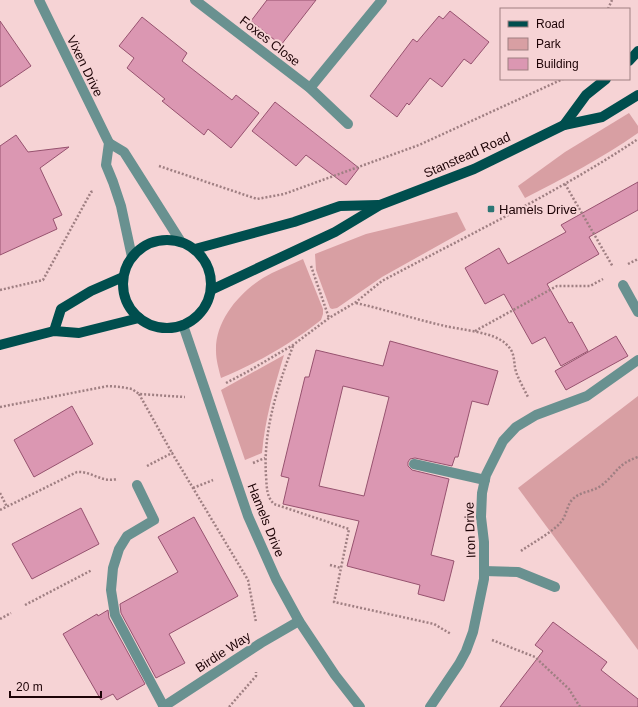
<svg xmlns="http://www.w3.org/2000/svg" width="638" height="707" viewBox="0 0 638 707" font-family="Helvetica,sans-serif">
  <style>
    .green { fill: #d89fa3 }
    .building { fill: #db97b2; stroke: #97526f; fill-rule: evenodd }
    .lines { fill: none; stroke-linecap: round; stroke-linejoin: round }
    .path { stroke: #9f7f82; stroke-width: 2.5; stroke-dasharray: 2 2; stroke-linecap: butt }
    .minor { stroke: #699190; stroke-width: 10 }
    .major { stroke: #004e4e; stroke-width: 10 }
    .poi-dot { fill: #2c7675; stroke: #f6d3d5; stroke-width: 1.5 }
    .labels { text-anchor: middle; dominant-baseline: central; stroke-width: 4; stroke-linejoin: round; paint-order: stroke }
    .street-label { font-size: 13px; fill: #1d0306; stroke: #f6d3d5 }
    .poi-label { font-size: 13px; fill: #1d0306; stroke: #f6d3d5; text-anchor: start }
  </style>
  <rect width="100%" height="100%" fill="#f6d3d5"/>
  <g class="green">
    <path d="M 629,113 L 638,126 L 638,133 C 602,158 564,178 525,198 L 518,186 L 565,152 Z"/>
    <polygon points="457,212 466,230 382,277 337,308 332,309 330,308 316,270 315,254 366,234"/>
    <path d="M 303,259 L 323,309 L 323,314 L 321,320 C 291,344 257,363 221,378 C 219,370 216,360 216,351 C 215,318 244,287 272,273 C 282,268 293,264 303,259 Z"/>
    <path d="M 284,355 C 274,388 265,419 262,453 L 245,460 L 221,390 Z"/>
    <polygon points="638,396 638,650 518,488"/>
  </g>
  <g class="building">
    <polygon points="267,0 316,0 281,45 251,21"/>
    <polygon points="450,11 489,42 471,64 464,59 442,87 430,78 409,105 407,103 397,117 370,96 413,39 417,42 439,16 443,19"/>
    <polygon points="142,17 187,53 182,61 232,100 236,95 259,113 231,148 208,129 204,135 162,101 165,99 127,68 134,58 119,46"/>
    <polygon points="0,21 31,66 0,87"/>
    <polygon points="275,102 359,168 346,185 306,155 296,166 252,131"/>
    <polygon points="16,135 28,152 69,147 40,168 62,215 53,219 57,229 0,255 0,146"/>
    <polygon points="638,182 638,210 589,237 599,254 547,284 569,323 572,322 588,351 561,366 545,337 532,344 504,294 485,304 465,268 499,248 508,264 566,232 561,225"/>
    <polygon points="616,336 628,356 566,390 555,371"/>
    <path d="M 390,341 L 498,371 L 488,405 L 472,401 L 458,457 L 455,457 L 452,466 L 415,458 L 410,459 L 408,462 L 408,466 L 412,470 L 449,479 L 431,555 L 454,561 L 444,601 L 418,594 L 420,585 L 347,566 L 359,521 L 283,504 L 289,478 L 281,476 L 305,377 L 309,377 L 316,350 L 383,366 ZM 343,386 L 389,397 L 364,496 L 319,486 Z"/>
    <polygon points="72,406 93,444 34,477 14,440"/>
    <polygon points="81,508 99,544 32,579 12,544"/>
    <polygon points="194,517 238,596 169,634 185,663 156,678 121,613 120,604 178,572 158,537"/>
    <polygon points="108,610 109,618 145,684 117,700 113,694 101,700 63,634 97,614 98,616"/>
    <polygon points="553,622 607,662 601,670 638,699 638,707 500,707 543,651 535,645"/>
  </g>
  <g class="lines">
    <g class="path">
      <polyline points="608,9 612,0"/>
      <polyline points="159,166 257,199 284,194 419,145 563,79"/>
      <polyline points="565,184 613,267"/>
      <polyline points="628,264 638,259"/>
      <polyline points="311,266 329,318"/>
      <polyline points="0,290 43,280 91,192 94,191"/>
      <path d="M 356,303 C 386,310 415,319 445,326 C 462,330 494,332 506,344 C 516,353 513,361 516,372 C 519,380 524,389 528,397"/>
      <polyline points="475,331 557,286 590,286 603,279"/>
      <path d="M 293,346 C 277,388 263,431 266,476 C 267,487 266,496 274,504 L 349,529 L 334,602 L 434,624 L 451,634"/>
      <path d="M 226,383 L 247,372 L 293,345 L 329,318 L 356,302 L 382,281 C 468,235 557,193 638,139"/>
      <polyline points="139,394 172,453"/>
      <polyline points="0,407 108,386 121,387 132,389 139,394 185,397"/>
      <polyline points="253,463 265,458"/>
      <polyline points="147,466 172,453 248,580 256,622"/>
      <polyline points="193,488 213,480"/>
      <polyline points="0,493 7,507"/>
      <path d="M 0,510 L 77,472 C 92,471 101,483 117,479"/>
      <path d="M 521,551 C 532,543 553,532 561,522 C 567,515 567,503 574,498 C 582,491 593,492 602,485 C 617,473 617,464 638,457"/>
      <polyline points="330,565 341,568"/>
      <polyline points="25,605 92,570"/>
      <polyline points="0,619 11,613"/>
      <polyline points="492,640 535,657 569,689 580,707"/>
      <polyline points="229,707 256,676 256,672"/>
    </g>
    <g class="minor">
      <polyline points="39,0 109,143 106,165 113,182 121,206 132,257"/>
      <polyline points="195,0 310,88 348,124"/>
      <polyline points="310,88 382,0"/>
      <polyline points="109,143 124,152 181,242"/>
      <polyline points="623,285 638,312"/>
      <polyline points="183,325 248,516 276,579 299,621 335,675 360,707"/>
      <polyline points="414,464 485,480"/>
      <polyline points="137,485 154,520 127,536 119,549 113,568 111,590 115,615 164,707"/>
      <polyline points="484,571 518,572 555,587"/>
      <polyline points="163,707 261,643 299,621"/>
      <polyline points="430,707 459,664 466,651 473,632 484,579 484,542 481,517 482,493 486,475 503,441 516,427 536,415 587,396 638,360"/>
    </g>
    <g class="major">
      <polyline points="629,61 638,51"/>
      <polyline points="564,125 586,95 606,79"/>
      <circle cx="167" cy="284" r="44"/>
      <polyline points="195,249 294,222 340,206 378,205"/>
      <polyline points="211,290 335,232 380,205 474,169 564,125 602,117 638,95"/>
      <polyline points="54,331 61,309 91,291 123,277"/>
      <polyline points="0,345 54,331 79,333 139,318"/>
    </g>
  </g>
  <rect class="poi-dot" x="487" y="205" width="8" height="8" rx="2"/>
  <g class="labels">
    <g class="street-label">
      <text transform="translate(270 41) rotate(38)">Foxes Close</text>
      <text transform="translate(85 66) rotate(64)">Vixen Drive</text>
      <text transform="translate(467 155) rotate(-24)">Stanstead Road</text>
      <text transform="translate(266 520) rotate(68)">Hamels Drive</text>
      <text transform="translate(470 530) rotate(-92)">Iron Drive</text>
      <text transform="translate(223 652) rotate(-33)">Birdie Way</text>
    </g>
    <g class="poi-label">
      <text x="499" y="209">Hamels Drive</text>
    </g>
  </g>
  <rect x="500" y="8" width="130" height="72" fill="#f6d3d5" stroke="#9f8082"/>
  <rect x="508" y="21" width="20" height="6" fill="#004e4e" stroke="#9f8082"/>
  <text x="536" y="28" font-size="12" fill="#1d0306">Road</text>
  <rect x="508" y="38" width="20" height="12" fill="#d89fa3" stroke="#9f8082"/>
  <text x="536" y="48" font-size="12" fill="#1d0306">Park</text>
  <rect x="508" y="58" width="20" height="12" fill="#db97b2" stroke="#9f8082"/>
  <text x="536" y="68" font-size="12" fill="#1d0306">Building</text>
  <path d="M10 691v6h91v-6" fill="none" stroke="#1d0306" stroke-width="2"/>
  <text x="16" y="691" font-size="12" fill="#1d0306" stroke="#f6d3d5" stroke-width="3" paint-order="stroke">20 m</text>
</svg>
